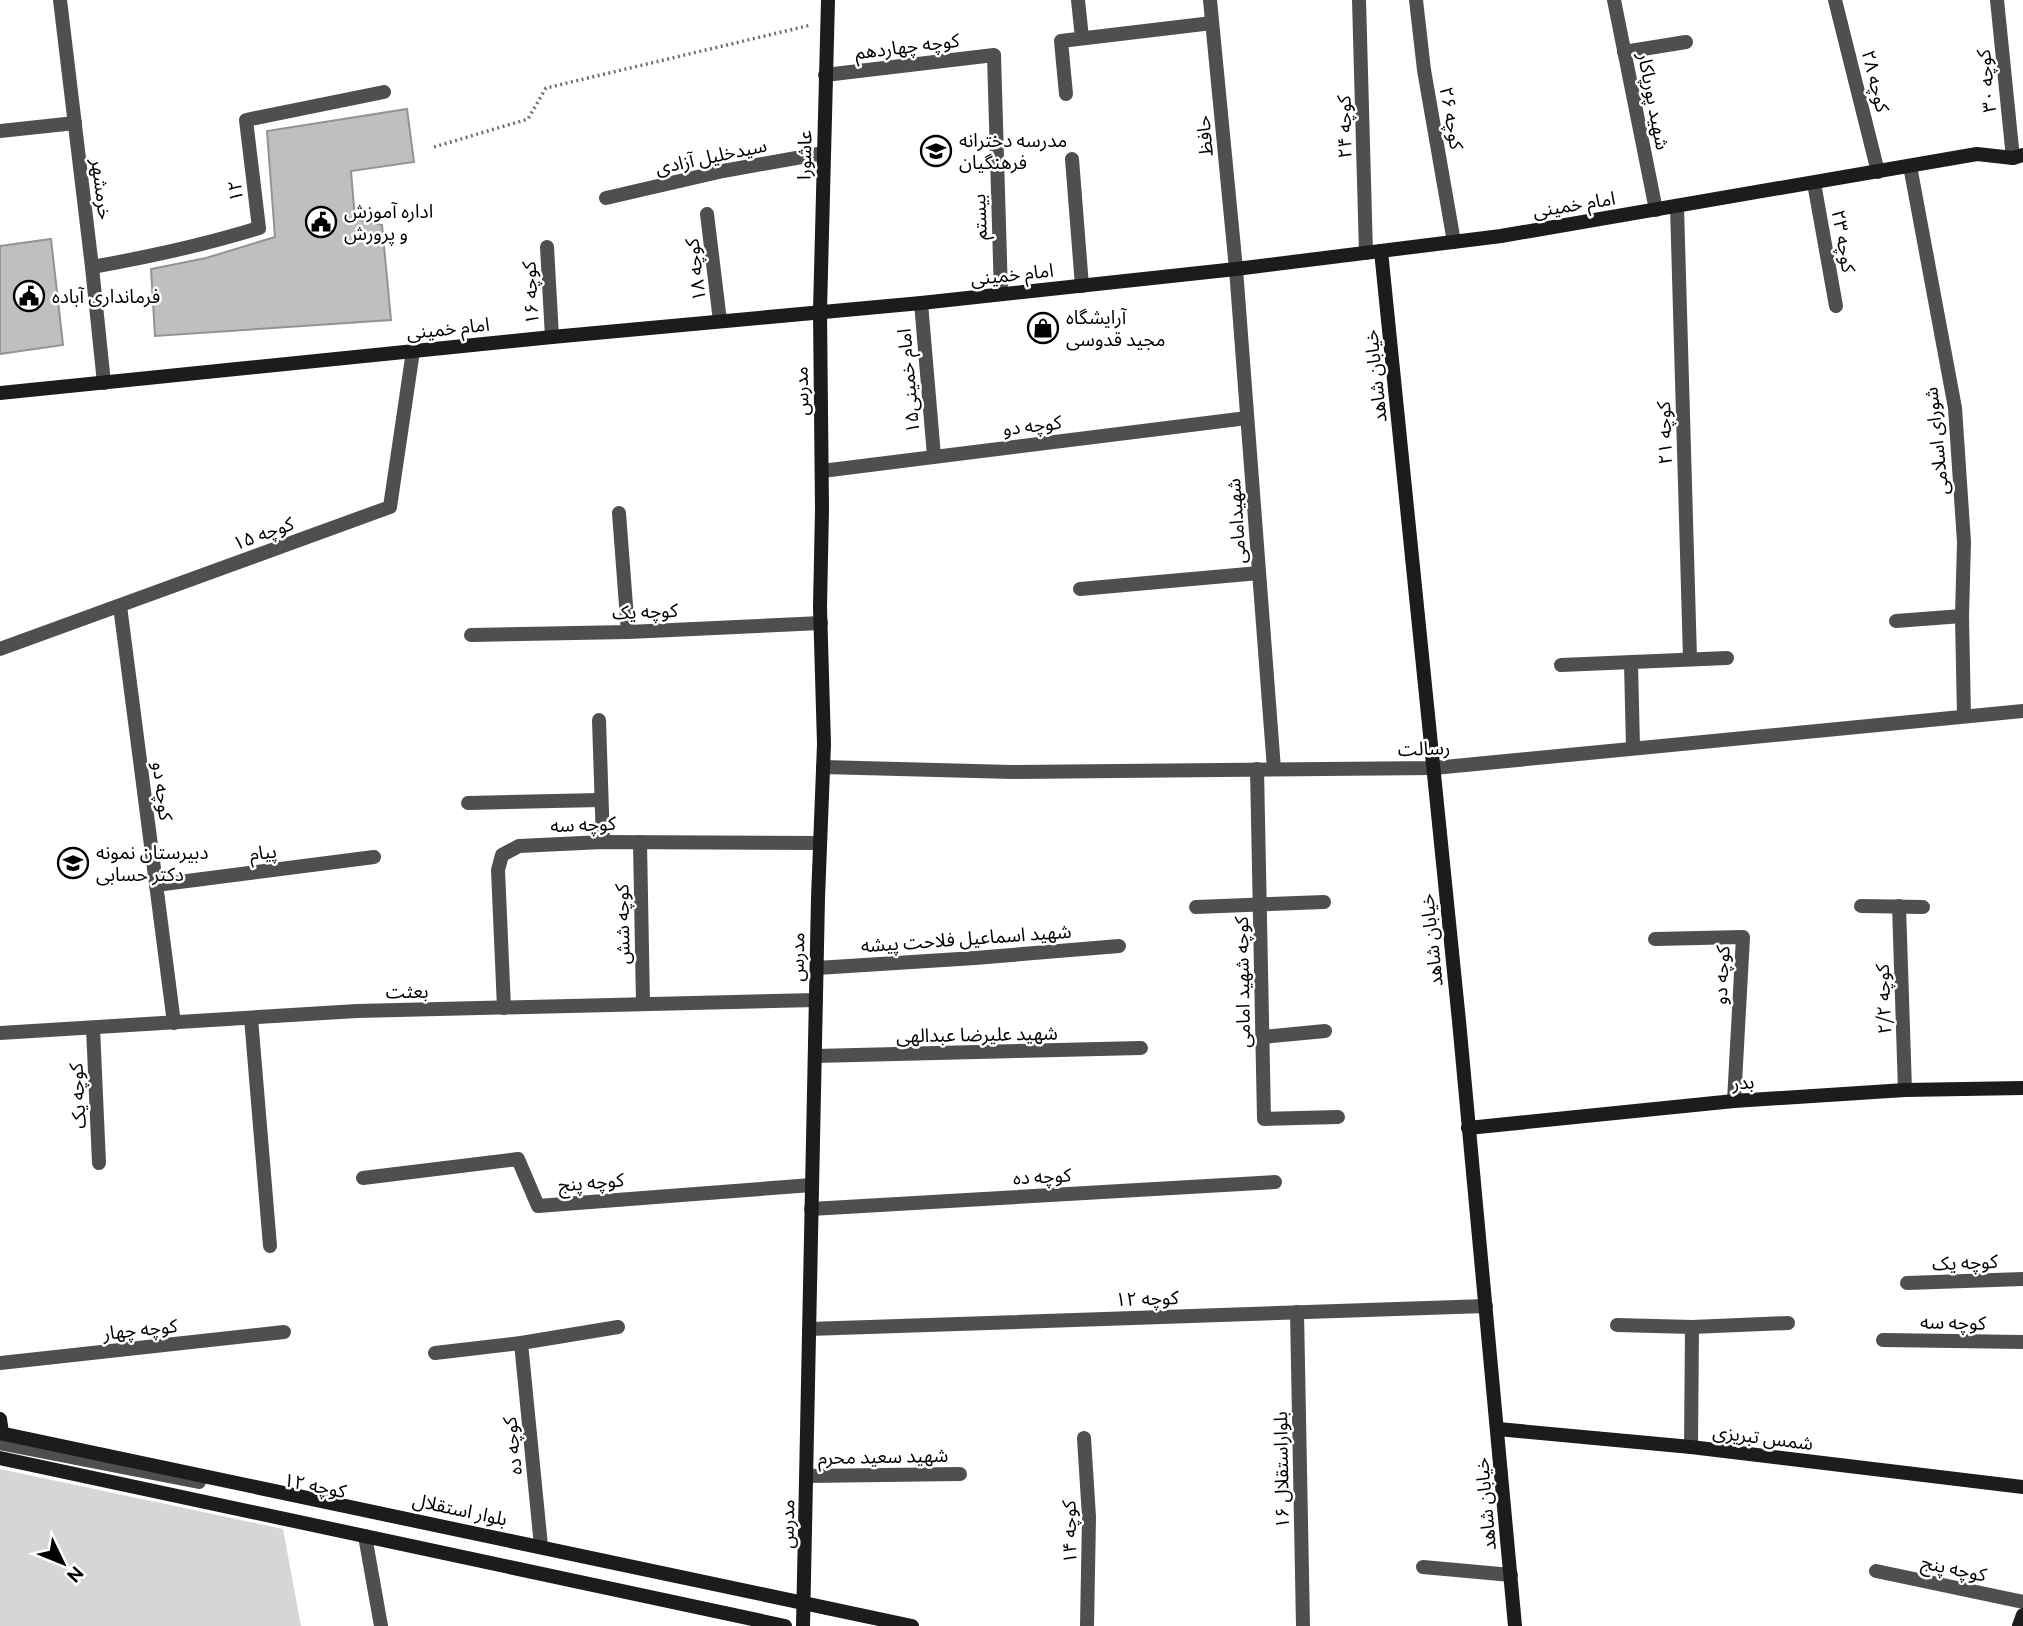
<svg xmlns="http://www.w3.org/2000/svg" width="2023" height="1626" viewBox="0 0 2023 1626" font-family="Ubuntu,'Noto Sans Arabic',sans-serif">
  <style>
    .green { fill: #d6d6d6 }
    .building { fill: #bfbfbf; stroke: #939393; stroke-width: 2 }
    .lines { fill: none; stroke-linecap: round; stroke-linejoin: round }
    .path { stroke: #717171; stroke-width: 3.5; stroke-dasharray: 2 3.5; stroke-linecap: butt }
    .street { stroke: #4f4f4f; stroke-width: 14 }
    .secondary { stroke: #1c1c1c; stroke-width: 14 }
    .labels { text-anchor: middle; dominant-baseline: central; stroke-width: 5; stroke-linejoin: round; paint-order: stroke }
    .street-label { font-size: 19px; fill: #000; stroke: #fff }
    .poi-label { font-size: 19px; fill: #000; stroke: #fff; text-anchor: start }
  </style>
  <rect width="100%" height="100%" fill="#fff"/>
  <polygon class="green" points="0,1469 283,1529 301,1626 0,1626"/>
  <g class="building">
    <polygon points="407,109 414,162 351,171 355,219 382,225 391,320 155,336 151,269 206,258 275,237 267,131"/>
    <polygon points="51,239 63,345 0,354 0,246"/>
  </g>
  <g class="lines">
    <polyline class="path" points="434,147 528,119 546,88 811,25"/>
    <g class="street">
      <polyline points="60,0 92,267 104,383"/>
      <polyline points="1078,0 1082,38"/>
      <polyline points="1210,0 1236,269 1274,769"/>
      <polyline points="1359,0 1366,253"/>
      <polyline points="1416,0 1424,70 1454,242"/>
      <polyline points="1614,0 1656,210"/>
      <polyline points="1835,0 1878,172"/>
      <polyline points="1997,0 2013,158"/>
      <polyline points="1624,52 1686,42"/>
      <polyline points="825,75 994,55 1001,294"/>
      <polyline points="1066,94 1061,41 1212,23"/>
      <polyline points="0,131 75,123"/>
      <polyline points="1072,159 1082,286"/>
      <polyline points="1910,166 1955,408 1964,542 1962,616 1964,716"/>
      <polyline points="1814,183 1836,306"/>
      <polyline points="606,198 723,171 824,153"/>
      <polyline points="1677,207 1690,658"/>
      <polyline points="707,214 720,321"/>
      <polyline points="547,247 552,337"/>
      <path d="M 92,267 C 149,257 204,245 259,228 L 246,120 L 384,92"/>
      <polyline points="921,303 934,456"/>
      <polyline points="822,471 1247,418"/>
      <polyline points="619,513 628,632"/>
      <polyline points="1080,589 1259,573"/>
      <polyline points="120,606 174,1023"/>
      <polyline points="1896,621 1962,616"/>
      <polyline points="471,635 628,632 821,623"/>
      <polyline points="0,649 390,507 413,351"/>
      <polyline points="1631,663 1633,747"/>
      <polyline points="1561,665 1727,658"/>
      <polyline points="599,720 603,842"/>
      <polyline points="823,767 1012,772 1434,768 2023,711"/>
      <polyline points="1257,769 1264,1119 1338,1117"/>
      <polyline points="468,803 600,800"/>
      <polyline points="640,842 643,1004"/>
      <polyline points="156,885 374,857"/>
      <polyline points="1861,906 1923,907"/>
      <polyline points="1899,906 1905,1090"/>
      <polyline points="1196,907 1324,902"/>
      <polyline points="1655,939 1743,937 1734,1101"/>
      <polyline points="817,968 975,958 1119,946"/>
      <polyline points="504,1008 498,870 502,855 519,846 603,842 820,843"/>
      <polyline points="251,1018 270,1246"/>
      <polyline points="93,1028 99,1163"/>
      <polyline points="0,1033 357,1011 816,1000"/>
      <polyline points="1263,1037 1325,1031"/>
      <polyline points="815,1056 1141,1048"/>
      <polyline points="363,1178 518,1159 538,1206 812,1185"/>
      <polyline points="811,1209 1275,1182"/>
      <polyline points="1907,1283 2023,1279"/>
      <polyline points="1297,1312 1303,1626"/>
      <polyline points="1617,1325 1692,1327 1788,1323"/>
      <polyline points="809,1329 1486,1306"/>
      <polyline points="1883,1340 2023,1342"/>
      <polyline points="521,1343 541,1546"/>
      <polyline points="435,1353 521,1343 618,1327"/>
      <polyline points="0,1363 284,1332"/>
      <polyline points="1084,1438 1089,1517 1087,1626"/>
      <polyline points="0,1443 199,1482"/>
      <polyline points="1691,1447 1692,1327"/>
      <polyline points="807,1476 960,1474"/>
      <polyline points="365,1536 381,1626"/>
      <polyline points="1423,1567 1511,1575"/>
      <polyline points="1876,1571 2023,1602"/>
    </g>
    <g class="secondary">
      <polyline points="1381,251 1459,1021 1515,1626"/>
      <polyline points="0,393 552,337 921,303 1236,269 1501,236 1977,154 2013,158 2023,155"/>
      <polyline points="1468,1128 1734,1101 1905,1090 2023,1088"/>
      <polyline points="0,1419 2,1433"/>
      <polyline points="1498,1429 1691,1447 2023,1487"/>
      <polyline points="0,1433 912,1626"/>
      <polyline points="0,1458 785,1626"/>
      <polyline points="803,1626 818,898 824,744 820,607 822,509 820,311 828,0"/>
      <polyline points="2019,1626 2023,1615"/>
    </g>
  </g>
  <defs>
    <g id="school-ring" transform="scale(1.575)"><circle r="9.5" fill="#fff" stroke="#000" stroke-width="1.5"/><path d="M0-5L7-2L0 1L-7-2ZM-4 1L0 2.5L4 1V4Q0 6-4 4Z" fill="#000"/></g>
    <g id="civic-ring" transform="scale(1.575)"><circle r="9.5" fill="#fff" stroke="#000" stroke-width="1.5"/><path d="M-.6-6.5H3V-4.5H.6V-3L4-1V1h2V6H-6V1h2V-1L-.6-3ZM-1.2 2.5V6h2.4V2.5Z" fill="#000"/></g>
    <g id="shop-ring" transform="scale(1.575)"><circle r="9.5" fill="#fff" stroke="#000" stroke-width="1.5"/><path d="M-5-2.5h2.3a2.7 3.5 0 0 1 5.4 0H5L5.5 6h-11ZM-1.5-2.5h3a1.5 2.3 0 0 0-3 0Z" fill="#000"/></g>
  </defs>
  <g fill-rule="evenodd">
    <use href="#school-ring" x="936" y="151"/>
    <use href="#civic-ring" x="321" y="222"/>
    <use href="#civic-ring" x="29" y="296"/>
    <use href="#shop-ring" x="1043" y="328"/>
    <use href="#school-ring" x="73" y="863"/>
  </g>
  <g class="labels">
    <g class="street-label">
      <text transform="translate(907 46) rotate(-7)">کوچه چهاردهم</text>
      <text transform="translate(1876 81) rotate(76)">کوچه ۲۸</text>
      <text transform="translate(1986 81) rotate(-96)">کوچه ۳۰</text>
      <text transform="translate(1654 101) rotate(79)">شهید پورپاکار</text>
      <text transform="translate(1452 118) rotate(80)">کوچه ۲۶</text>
      <text transform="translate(1344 127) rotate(-91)">کوچه ۲۴</text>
      <text transform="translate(1204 136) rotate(-95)">حافظ</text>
      <text transform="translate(804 155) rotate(-89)">عاشورا</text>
      <text transform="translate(711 156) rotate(-12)">سیدخلیل آزادی</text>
      <text transform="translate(102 189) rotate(83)">خرمشهر</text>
      <text transform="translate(235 191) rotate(-97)">۱۲</text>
      <text transform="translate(1574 204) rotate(-9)">امام خمینی</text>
      <text transform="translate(979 217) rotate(-92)">بیستم</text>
      <text transform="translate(1844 241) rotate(80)">کوچه ۲۳</text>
      <text transform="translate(695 270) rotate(-97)">کوچه ۱۸</text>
      <text transform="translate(1012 274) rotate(-6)">امام خمینی</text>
      <text transform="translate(530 293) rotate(-93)">کوچه ۱۶</text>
      <text transform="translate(448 328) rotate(-6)">امام خمینی</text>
      <text transform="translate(1375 376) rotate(-96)">خیابان شاهد</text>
      <text transform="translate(908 381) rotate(-95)">امام خمینی۱۵</text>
      <text transform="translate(801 391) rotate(-91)">مدرس</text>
      <text transform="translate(1032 425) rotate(-7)">کوچه دو</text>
      <text transform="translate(1664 433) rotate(-92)">کوچه ۲۱</text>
      <text transform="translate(1936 441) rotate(-96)">شورای اسلامی</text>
      <text transform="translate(1236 521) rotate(-94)">شهیدامامی</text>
      <text transform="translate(263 533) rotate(-20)">کوچه ۱۵</text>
      <text transform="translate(645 611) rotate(-2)">کوچه یک</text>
      <text transform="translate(1424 748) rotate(-2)">رسالت</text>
      <text transform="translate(163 791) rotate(83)">کوچه دو</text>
      <text transform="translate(583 824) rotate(-2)">کوچه سه</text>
      <text transform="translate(263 852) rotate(-7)">پیام</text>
      <text transform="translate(622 924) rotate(-91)">کوچه شش</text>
      <text transform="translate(966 938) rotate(-4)">شهید اسماعیل فلاحت پیشه</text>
      <text transform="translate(1431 940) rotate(-96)">خیابان شاهد</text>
      <text transform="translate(797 957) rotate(-89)">مدرس</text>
      <text transform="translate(1721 975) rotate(-87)">کوچه دو</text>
      <text transform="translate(1242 982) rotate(-91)">کوچه شهید امامی</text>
      <text transform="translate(407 991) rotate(-1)">بعثت</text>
      <text transform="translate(1883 999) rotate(-92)">کوچه ۲/۲</text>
      <text transform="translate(977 1034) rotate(-1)">شهید علیرضا عبدالهی</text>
      <text transform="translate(1743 1082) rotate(-4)">بدر</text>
      <text transform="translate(77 1096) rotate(-93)">کوچه یک</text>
      <text transform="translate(1042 1176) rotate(-3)">کوچه ده</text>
      <text transform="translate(591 1182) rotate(-5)">کوچه پنج</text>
      <text transform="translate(1965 1262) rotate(-2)">کوچه یک</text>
      <text transform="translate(1147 1298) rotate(-2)">کوچه ۱۲</text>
      <text transform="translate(1953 1322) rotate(1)">کوچه سه</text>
      <text transform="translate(140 1329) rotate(-6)">کوچه چهار</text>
      <text transform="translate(1763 1437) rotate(7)">شمس تبریزی</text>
      <text transform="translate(512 1446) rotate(-96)">کوچه ده</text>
      <text transform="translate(883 1456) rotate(-1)">شهید سعید محرم</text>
      <text transform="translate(1281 1470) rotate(-91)">بلواراستقلال ۱۶</text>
      <text transform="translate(315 1485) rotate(11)">کوچه ۱۲</text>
      <text transform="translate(1485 1504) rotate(-95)">خیابان شاهد</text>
      <text transform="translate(460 1509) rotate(12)">بلوار استقلال</text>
      <text transform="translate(787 1524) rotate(-89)">مدرس</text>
      <text transform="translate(1069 1532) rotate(-91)">کوچه ۱۴</text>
      <text transform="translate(1954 1568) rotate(12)">کوچه پنج</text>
    </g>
    <g class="poi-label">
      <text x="959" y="140">مدرسه دخترانه<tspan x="959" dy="22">فرهنگیان</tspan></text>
      <text x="344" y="211">اداره آموزش<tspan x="344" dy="22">و پرورش</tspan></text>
      <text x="52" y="296">فرمانداری آباده</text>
      <text x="1066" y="317">آرایشگاه<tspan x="1066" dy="22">مجید قدوسی</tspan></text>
      <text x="96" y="852">دبیرستان نمونه<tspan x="96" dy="22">دکتر حسابی</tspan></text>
    </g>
  </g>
  <g transform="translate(63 1563) rotate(133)" stroke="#ffffff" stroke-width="5" paint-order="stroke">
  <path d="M0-5L12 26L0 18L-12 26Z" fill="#000000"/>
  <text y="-10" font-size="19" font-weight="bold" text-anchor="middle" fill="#000000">N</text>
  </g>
</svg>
